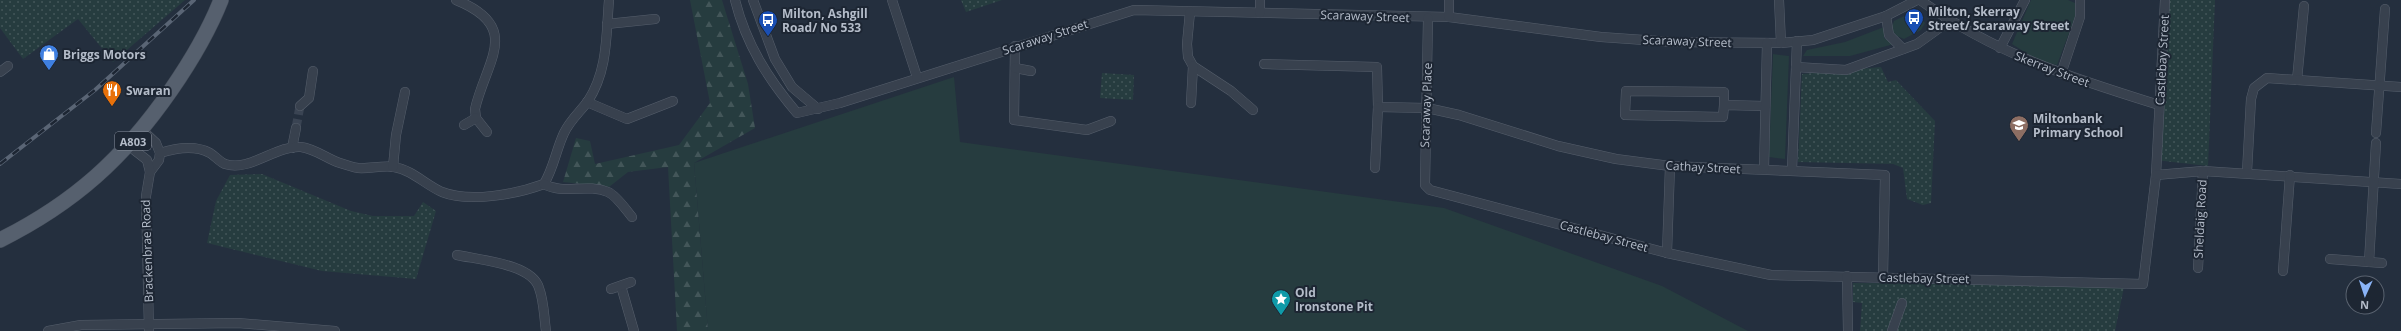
<svg xmlns="http://www.w3.org/2000/svg" width="2401" height="331" viewBox="0 0 2401 331" font-family="'Open Sans',sans-serif">
  <style>
    .green { fill: #263c3f }
    .forest { fill: url(#forest-firs) }
    .park { fill: url(#park-dots) }
    .lines { fill: none; stroke-linecap: round; stroke-linejoin: round }
    .minor-tunnel { stroke: #3a4453; stroke-width: 9; stroke-dasharray: 9 4.5; stroke-linecap: butt }
    .minor-casing { stroke: #565f6c; stroke-width: 10 }
    .primary-casing { stroke: #414a57; stroke-width: 16 }
    .minor { stroke: #38414e; stroke-width: 9 }
    .primary { stroke: #56606e; stroke-width: 15 }
    .rail-casing { stroke: #5a6575; stroke-width: 4 }
    .rail { stroke: #1d2633; stroke-width: 2.5; stroke-dasharray: 8; stroke-linecap: butt }
    .labels { text-anchor: middle; dominant-baseline: central; stroke-width: 4; stroke-linejoin: round; paint-order: stroke }
    .shield { fill: #1d2633; stroke: #878f9c; stroke-width: 1 }
    .shield-label { font-size: 11px; font-weight: bold; fill: #b4bcc9 }
    .poi-label { font-size: 12px; font-weight: bold; fill: #b4bcc9; stroke: #1d2633; text-anchor: start }
    .street-label { font-size: 12px; fill: #b4bcc9; stroke: #1d2633 }
  </style>
  <defs>
    <pattern id="forest-firs" width="22" height="20" patternUnits="userSpaceOnUse"><rect width="22" height="20" fill="#263c3f"/><path d="M5 1l3.5 6h-7zM16 11l3.5 6h-7z" fill="#435659"/></pattern>
    <pattern id="park-dots" width="8" height="8" patternUnits="userSpaceOnUse"><rect width="8" height="8" fill="#263c3f"/><path d="M2 2h.1M6 6h.1" fill="none" stroke="#435659" stroke-width="1.8" stroke-linecap="round"/></pattern>
  </defs>
  <rect width="100%" height="100%" fill="#242f3e"/>
  <g class="green">
    <polygon points="2031,0 2068,0 2075,3 2075,17 2057,65 2035,59 2012,44"/>
    <polygon points="1908,14 1919,16 1925,23 1921,30 1904,39 1897,36 1891,29 1894,21"/>
    <polygon points="1884,27 1884,38 1894,44 1850,56 1803,56 1807,50 1845,42"/>
    <polygon points="1773,54 1789,56 1785,159 1769,157"/>
    <polygon points="954,77 960,142 1444,208 1662,286 1748,331 708,331 694,163"/>
  </g>
  <polygon class="forest" points="690,0 722,0 748,84 755,128 694,163 708,331 677,331 668,167 628,172 609,187 563,182 576,138 590,141 595,164 679,145 710,103"/>
  <g class="park">
    <polygon points="0,0 185,0 113,62 78,19 23,59 0,28"/>
    <polygon points="961,0 1002,0 966,12"/>
    <polygon points="2162,0 2215,0 2208,166 2155,160"/>
    <polygon points="1881,67 1888,82 1896,80 1935,121 1931,203 1923,205 1907,199 1903,168 1893,164 1798,162 1802,74"/>
    <polygon points="1102,73 1134,75 1133,100 1100,98"/>
    <polygon points="262,174 351,211 373,216 414,216 423,202 436,211 416,279 322,271 207,243 216,201 230,175"/>
    <polygon points="1853,283 2048,284 2124,287 2115,331 1860,331 1862,303 1853,302"/>
  </g>
  <g class="lines">
    <polyline class="minor-tunnel" points="296,128 300,106"/>
    <g class="minor-casing">
      <g id="minor">
        <path d="M 456,0 C 523,27 486,61 475,109 L 476,118 L 487,132"/>
        <path d="M 735,0 C 746,44 768,79 797,113 L 840,103 L 1134,10 L 1449,17 L 1601,37 L 1673,42 L 1781,43 L 1813,40 L 1886,16 L 1917,0"/>
        <polyline points="753,0 775,59 792,87 818,109"/>
        <polyline points="892,0 917,77"/>
        <polyline points="1260,0 1260,13"/>
        <polyline points="1779,0 1781,43"/>
        <path d="M 1920,0 C 1995,54 2072,78 2159,105"/>
        <polyline points="1190,12 1187,44 1188,57 1193,66 1231,91 1253,110"/>
        <polyline points="1886,16 1889,35 1903,49"/>
        <polyline points="1449,17 1449,0"/>
        <polyline points="1428,18 1425,185 1430,190 1667,253 1771,275 2143,284 2156,175 2165,0"/>
        <polyline points="607,24 655,19"/>
        <polyline points="1015,46 1014,120 1087,130 1111,121"/>
        <polyline points="2000,48 2025,0"/>
        <polyline points="1264,64 1377,67 1378,107 1427,108 1459,115 1558,146 1616,159 1670,166 1885,175 1883,277"/>
        <polyline points="1796,67 1846,70 1917,44 1949,21"/>
        <polyline points="1015,68 1031,71"/>
        <polyline points="0,72 8,66"/>
        <polyline points="2061,74 2080,17 2080,0"/>
        <polyline points="2297,80 2304,6"/>
        <polyline points="587,102 627,119 673,101"/>
        <polyline points="1191,103 1193,66"/>
        <polyline points="1724,105 1724,92 1626,91 1625,115 1723,117 1724,105 1765,106"/>
        <polyline points="300,106 309,98 313,71"/>
        <polyline points="464,125 476,118"/>
        <polyline points="142,130 156,143 160,153 159,160 150,172 146,196 149,331"/>
        <polyline points="2376,133 2385,9"/>
        <polyline points="129,146 147,160 150,172"/>
        <polyline points="292,148 296,128"/>
        <path d="M 160,153 C 176,148 195,145 210,153 C 215,156 220,162 225,164 C 250,172 276,145 301,147 C 316,149 327,159 340,163 C 346,165 352,167 358,168 C 370,169 383,165 394,167 C 412,170 426,185 442,192 C 470,203 517,194 544,184"/>
        <polyline points="393,167 396,135 405,92"/>
        <polyline points="1375,168 1378,107"/>
        <polyline points="1764,169 1767,43"/>
        <polyline points="1792,170 1797,41"/>
        <polyline points="2247,172 2251,99 2254,88 2267,78 2401,87"/>
        <polyline points="2156,175 2203,171 2401,184"/>
        <path d="M 544,184 C 554,167 556,150 564,133 C 570,120 580,112 588,101 C 608,70 606,36 609,0"/>
        <path d="M 544,184 C 563,195 587,183 608,192 C 617,196 626,210 632,217"/>
        <polyline points="1667,253 1670,166"/>
        <path d="M 457,255 C 480,260 532,264 539,288 C 544,301 544,317 546,331"/>
        <polyline points="2330,259 2382,263"/>
        <polyline points="2369,262 2376,143"/>
        <polyline points="2198,268 2203,171"/>
        <polyline points="2283,271 2290,175"/>
        <polyline points="1847,276 1848,331"/>
        <polyline points="621,286 634,331"/>
        <polyline points="611,289 631,282"/>
        <polyline points="48,331 81,325 238,323 335,331"/>
        <polyline points="1892,331 1902,303"/>
      </g>
    </g>
    <g class="primary-casing">
      <path id="primary" d="M 0,240 C 74,203 124,158 171,90 C 191,61 208,33 221,0"/>
    </g>
    <use href="#minor" class="minor"/>
    <use href="#primary" class="primary"/>
    <g class="rail-casing">
      <polyline id="rail" points="0,164 95,90 194,0"/>
    </g>
    <use href="#rail" class="rail"/>
  </g>
  <defs>
    <g id="bus-pin" transform="scale(1)"><path d="M0 17L-7.5 6A9.5 9.5 0 1 1 7.5 6Z" fill="#1a4fb4" stroke="#1d2633"/><path d="M-5-6H5V4H4V6H2V4H-2V6H-4V4H-5ZM-3.5-4V0h7V-4ZM-3.5 1.2v1.5H-2V1.2ZM2 1.2v1.5H3.5V1.2Z" fill="#fff"/></g>
    <g id="shop-pin" transform="scale(1)"><path d="M0 17L-7.5 6A9.5 9.5 0 1 1 7.5 6Z" fill="#3f7fe0" stroke="#1d2633"/><path d="M-5-2.5h2.3a2.7 3.5 0 0 1 5.4 0H5L5.5 6h-11ZM-1.5-2.5h3a1.5 2.3 0 0 0-3 0Z" fill="#fff"/></g>
    <g id="restaurant-pin" transform="scale(1)"><path d="M0 17L-7.5 6A9.5 9.5 0 1 1 7.5 6Z" fill="#e8710a" stroke="#1d2633"/><path d="M-5-6h1v4h1v-4h1v4h1v-4h1v5L-1.5 .5V6h-2V.5L-5-1ZM5-6V6H3V1.5H1.5Q1.5-4 5-6Z" fill="#fff"/></g>
    <g id="school-pin" transform="scale(1)"><path d="M0 17L-7.5 6A9.5 9.5 0 1 1 7.5 6Z" fill="#8d6e63" stroke="#1d2633"/><path d="M0-5L7-2L0 1L-7-2ZM-4 1L0 2.5L4 1V4Q0 6-4 4Z" fill="#fff"/></g>
    <g id="sight-pin" transform="scale(1)"><path d="M0 17L-7.5 6A9.5 9.5 0 1 1 7.5 6Z" fill="#0f9aa8" stroke="#1d2633"/><path d="M0-6L1.8-2.2L6-1.7L2.9 1.2L3.7 5.4L0 3.3L-3.7 5.4L-2.9 1.2L-6-1.7L-1.8-2.2Z" fill="#fff"/></g>
  </defs>
  <g fill-rule="evenodd">
    <use href="#bus-pin" x="1914" y="18"/>
    <use href="#bus-pin" x="768" y="20"/>
    <use href="#shop-pin" x="49" y="54"/>
    <use href="#restaurant-pin" x="112" y="90"/>
    <use href="#school-pin" x="2019" y="125"/>
    <use href="#sight-pin" x="1281" y="299"/>
  </g>
  <g class="labels">
    <rect class="shield" x="115" y="132" width="36" height="18" rx="3"/>
    <g class="shield-label">
      <text x="133" y="141">A803</text>
    </g>
    <g class="poi-label">
      <text x="1928" y="11">Milton, Skerray<tspan x="1928" dy="14">Street/ Scaraway Street</tspan></text>
      <text x="782" y="13">Milton, Ashgill<tspan x="782" dy="14">Road/ No 533</tspan></text>
      <text x="63" y="54">Briggs Motors</text>
      <text x="126" y="90">Swaran</text>
      <text x="2033" y="118">Miltonbank<tspan x="2033" dy="14">Primary School</tspan></text>
      <text x="1295" y="292">Old<tspan x="1295" dy="14">Ironstone Pit</tspan></text>
    </g>
    <g class="street-label">
      <text transform="translate(1365 16) rotate(2)">Scaraway Street</text>
      <text transform="translate(1045 37) rotate(-18)">Scaraway Street</text>
      <text transform="translate(1687 41) rotate(2)">Scaraway Street</text>
      <text transform="translate(2162 60) rotate(-87)">Castlebay Street</text>
      <text transform="translate(2052 69) rotate(21)">Skerray Street</text>
      <text transform="translate(1426 105) rotate(-88)">Scaraway Place</text>
      <text transform="translate(1703 167) rotate(3)">Cathay Street</text>
      <text transform="translate(2200 219) rotate(-87)">Sheldaig Road</text>
      <text transform="translate(1604 236) rotate(15)">Castlebay Street</text>
      <text transform="translate(147 251) rotate(-92)">Brackenbrae Road</text>
      <text transform="translate(1924 278) rotate(1)">Castlebay Street</text>
    </g>
  </g>
  <g transform="translate(2365 295) rotate(183)"><circle r="19" fill="#1d2633" stroke="#59626f"/>
  <path d="M0-3L7 15L0 10L-7 15Z" fill="#8ab4f8"/>
  <text y="-6" font-size="11" font-weight="bold" text-anchor="middle" fill="#b4bcc9">N</text>
  </g>
</svg>
